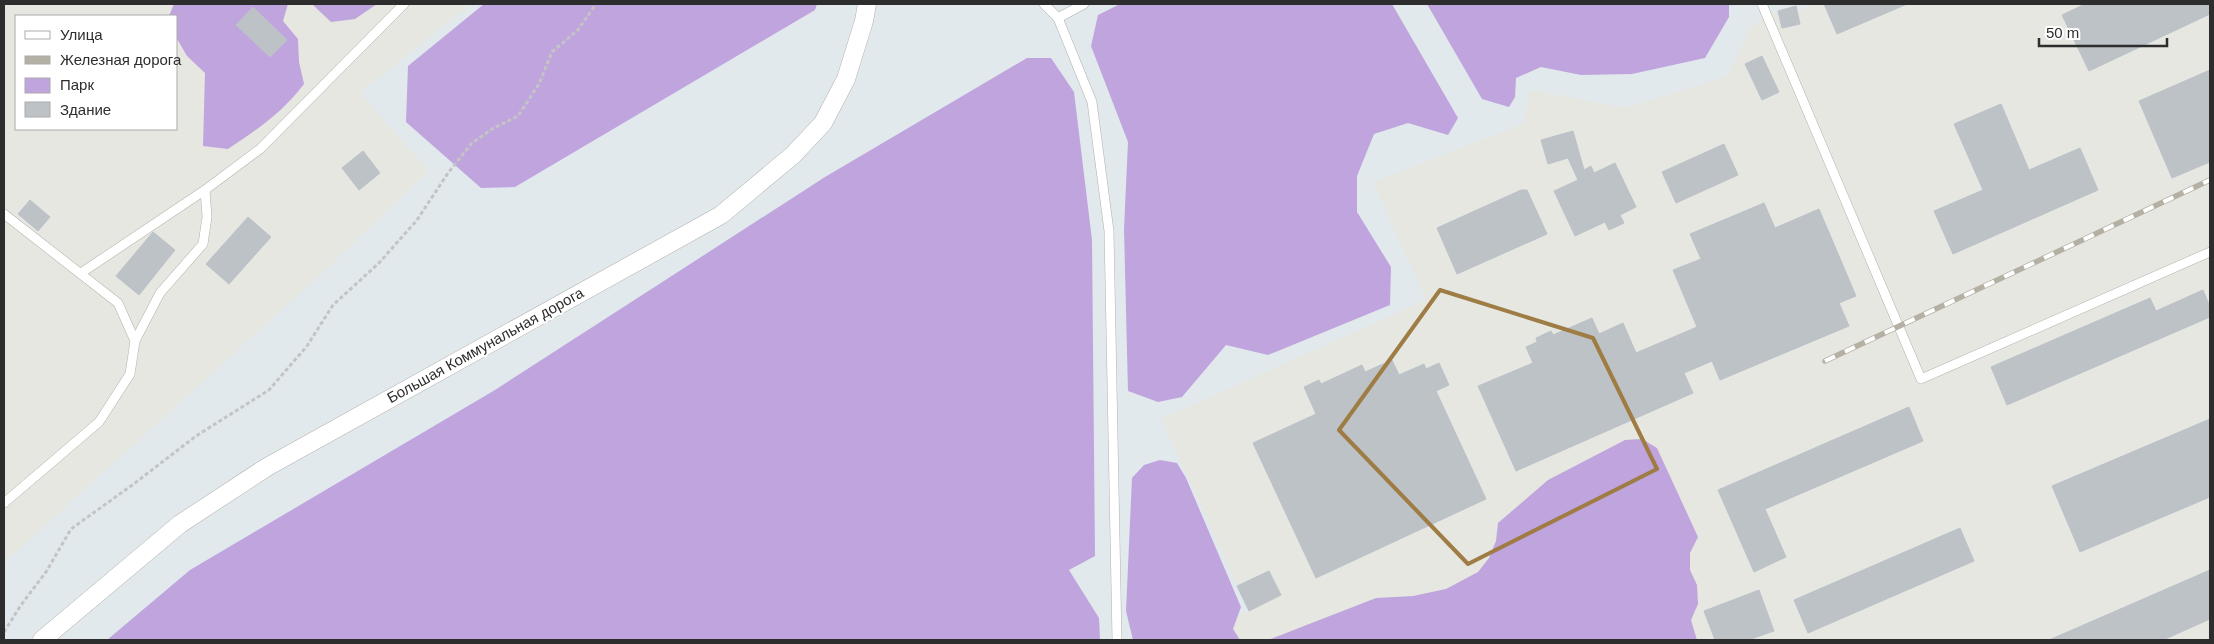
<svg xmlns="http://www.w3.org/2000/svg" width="2214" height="644" viewBox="0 0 2214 644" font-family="Arial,sans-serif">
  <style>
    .industrial { fill: #e6e7e1; fill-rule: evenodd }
    .green { fill: #bfa4de }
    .building { fill: #bdc2c6; stroke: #bbc2c9 }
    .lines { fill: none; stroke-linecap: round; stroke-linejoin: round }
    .lane-casing { stroke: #b4b1ab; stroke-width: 10 }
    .street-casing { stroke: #b4b1ab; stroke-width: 19 }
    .path { stroke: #c4c4c4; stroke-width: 3; stroke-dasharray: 4 2.5; stroke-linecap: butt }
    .lane { stroke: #fff; stroke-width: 9 }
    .street { stroke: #fff; stroke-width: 18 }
    .rail-casing { stroke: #b5b0a4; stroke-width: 5.5 }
    .rail { stroke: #fff; stroke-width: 4; stroke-dasharray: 11; stroke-linecap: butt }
    .marked { fill: none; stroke: #9e7c43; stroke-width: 4; stroke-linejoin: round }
    .labels { text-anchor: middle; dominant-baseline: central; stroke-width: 4; stroke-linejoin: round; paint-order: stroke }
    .street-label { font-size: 15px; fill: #2d2d2d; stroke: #fff }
  </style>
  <rect width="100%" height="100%" fill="#e1e9ed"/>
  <g class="industrial">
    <path d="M 4,4 L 471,4 L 360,93 L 429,171 L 331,265 L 4,563 ZM 16,16 L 176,16 L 176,129 L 16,129 Z"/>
    <polygon points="1818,4 2210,4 2210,640 1188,640 1249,611 1161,419 1426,300 1373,182 1523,124 1530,90 1626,108 1727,76 1751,26 1778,11 1796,6 1798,11"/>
  </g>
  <g class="green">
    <path d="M 174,4 L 288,4 L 283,21 L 298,39 L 299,62 L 304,84 C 282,113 258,129 228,149 L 203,146 L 205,73 L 187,56 L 176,37 L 176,16 L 169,16 Z"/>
    <polygon points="310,4 377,4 355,19 331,22 313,5"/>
    <polygon points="484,4 817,4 815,10 515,187 481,188 406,122 408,66"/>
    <polygon points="1120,4 1392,4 1458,118 1448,135 1408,123 1374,134 1357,176 1357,212 1391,267 1390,305 1268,355 1226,345 1182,397 1158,402 1128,391 1124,229 1128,142 1091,46 1098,15"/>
    <polygon points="1427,4 1729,4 1729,17 1705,58 1632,74 1581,75 1541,67 1516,78 1515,97 1509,107 1482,99"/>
    <polygon points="1027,58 1051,58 1074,92 1092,240 1095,556 1069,570 1099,618 1100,640 107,640 190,570 495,390 825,177"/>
    <polygon points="1642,439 1657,448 1698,537 1690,553 1690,570 1697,585 1698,604 1691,620 1697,640 1268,640 1376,598 1413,596 1446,589 1478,572 1489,558 1496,541 1498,523 1548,480 1625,440"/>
    <polygon points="1160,460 1177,463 1186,478 1241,607 1233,629 1240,640 1133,640 1126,611 1132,478 1144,465"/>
  </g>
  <g class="building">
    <polygon points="1824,4 1907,4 1837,34"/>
    <polygon points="2085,4 2210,4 2210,14 2089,71 2062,15"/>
    <polygon points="1796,6 1800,24 1782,28 1778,11"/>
    <polygon points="253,7 287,40 270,57 236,25"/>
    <polygon points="1762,56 1779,92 1762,100 1745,64"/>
    <polygon points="2210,70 2210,162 2172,178 2139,101"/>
    <polygon points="2001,104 2029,170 2080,148 2098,190 1953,254 1934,211 1983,190 1954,124"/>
    <polygon points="1573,131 1584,170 1591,166 1594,173 1615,163 1636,207 1620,215 1624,223 1609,230 1605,222 1575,236 1554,191 1578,180 1568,158 1548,164 1541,140"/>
    <polygon points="1724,144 1738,175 1676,203 1662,172"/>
    <polygon points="363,151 380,173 359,190 342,168"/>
    <polygon points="1521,190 1527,190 1547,234 1457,274 1437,228"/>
    <polygon points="30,200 50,217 38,231 18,214"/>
    <polygon points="1764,203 1775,228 1819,209 1856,296 1839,303 1849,326 1720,380 1712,361 1684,373 1693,393 1516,471 1478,386 1533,363 1526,347 1537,342 1536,338 1551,331 1553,335 1592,318 1599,334 1623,323 1636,353 1697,327 1673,270 1701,259 1690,234"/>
    <polygon points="248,217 271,237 229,284 206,264"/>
    <polygon points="153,232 175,250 139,295 116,276"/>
    <polygon points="2203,290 2210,307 2210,317 2007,405 1991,367 2150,298 2156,311"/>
    <polygon points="1392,360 1399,375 1424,364 1426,369 1439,363 1449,385 1436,391 1486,499 1316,578 1253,443 1316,414 1304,387 1319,380 1321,384 1362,365 1365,372"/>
    <polygon points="1909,407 1923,441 1765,509 1786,557 1754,572 1718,490"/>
    <polygon points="2210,419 2210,497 2080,552 2052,486"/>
    <polygon points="1960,528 1974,561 1808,633 1794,600"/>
    <polygon points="2210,570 2210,619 2163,640 2049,640"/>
    <polygon points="1269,571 1281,595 1249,611 1237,586"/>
    <polygon points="1759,590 1774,631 1748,640 1715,640 1704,611"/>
  </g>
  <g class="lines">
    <g class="lane-casing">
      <g id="lane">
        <polyline points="1044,4 1058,18 1092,102 1109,231 1117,640"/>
        <polyline points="1762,4 1921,379 2210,252"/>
        <polyline points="1058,18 1084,4"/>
        <polyline points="4,214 118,303 135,341 130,374 99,422 4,503"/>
        <polyline points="81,273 205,190 260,149 404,4"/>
        <polyline points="135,341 160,293 203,244 207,217 205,190"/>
      </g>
    </g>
    <g class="street-casing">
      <polyline id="street" points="42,640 180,524 267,467 721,215 793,155 823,123 846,79 864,21 867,4"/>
    </g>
    <polyline class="path" points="4,632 21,605 46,572 71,529 135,483 196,436 269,390 307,346 333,305 379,263 417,220 448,173 472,143 492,129 518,116 539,84 552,52 578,30 596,4"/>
    <use href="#lane" class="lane"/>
    <use href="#street" class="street"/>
    <g class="rail-casing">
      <polyline id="rail" points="1825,361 2210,180"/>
    </g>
    <use href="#rail" class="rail"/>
  </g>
  <path class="marked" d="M 1440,290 L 1593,338 L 1657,469 L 1468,564 L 1339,430 Z"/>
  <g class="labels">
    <g class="street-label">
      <text transform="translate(485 345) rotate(-29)">Большая Коммунальная дорога</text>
    </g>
  </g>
  <rect width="2214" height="644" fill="none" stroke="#2d2d2d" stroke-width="10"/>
  <rect x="15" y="15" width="162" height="115" fill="#ffffff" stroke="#ababab"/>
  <rect x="25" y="31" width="25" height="8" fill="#ffffff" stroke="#ababab"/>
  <text x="60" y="40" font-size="15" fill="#2d2d2d">Улица</text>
  <rect x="25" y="56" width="25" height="8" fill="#b5b0a4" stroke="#ababab"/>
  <text x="60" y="65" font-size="15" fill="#2d2d2d">Железная дорога</text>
  <rect x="25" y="78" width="25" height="15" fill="#bfa4de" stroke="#ababab"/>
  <text x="60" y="90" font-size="15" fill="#2d2d2d">Парк</text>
  <rect x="25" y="102" width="25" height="15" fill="#bdc2c6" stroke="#ababab"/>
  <text x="60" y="115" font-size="15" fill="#2d2d2d">Здание</text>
  <path d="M2039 38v8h128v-8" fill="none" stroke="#2d2d2d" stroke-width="2.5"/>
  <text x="2046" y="38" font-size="15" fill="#2d2d2d" stroke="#ffffff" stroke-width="4" paint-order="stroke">50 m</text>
</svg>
